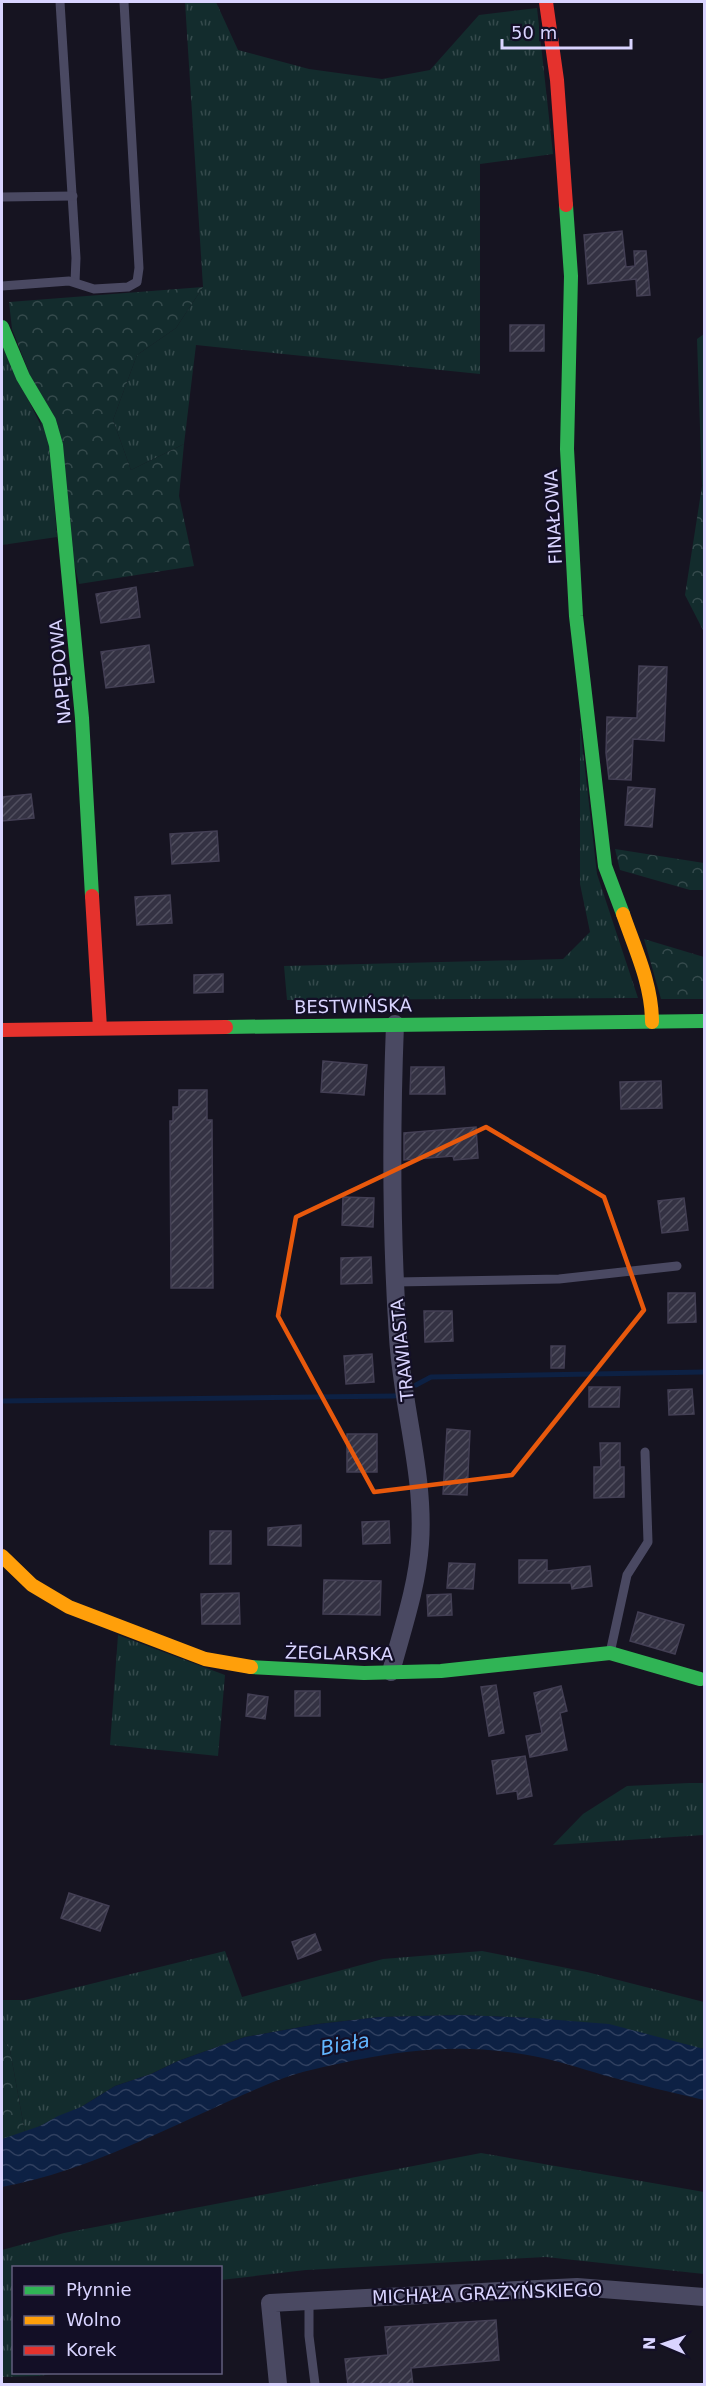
<svg xmlns="http://www.w3.org/2000/svg" width="706" height="2386" viewBox="0 0 706 2386" font-family="'DejaVu Sans',sans-serif">
  <style>
    .grass { fill: url(#grass-tufts) }
    .forest { fill: url(#forest-crowns) }
    .water { fill: url(#water-waves) }
    .lines { fill: none; stroke-linecap: round; stroke-linejoin: round }
    .stream { stroke: #0d2144; stroke-width: 5 }
    .building { fill: url(#building-hatch); stroke: #433f54; stroke-width: 1.5 }
    .lane { stroke: #4a4962; stroke-width: 9 }
    .street { stroke: #4a4962; stroke-width: 18 }
    .fast { stroke: #30b455; stroke-width: 14 }
    .slow { stroke: #ff9f0a; stroke-width: 14 }
    .jam { stroke: #e5322d; stroke-width: 14 }
    .marked { fill: none; stroke: #e8590c; stroke-width: 4.5; stroke-linejoin: round }
    .labels { text-anchor: middle; dominant-baseline: central; stroke-width: 4.5; stroke-linejoin: round; paint-order: stroke }
    .street-label { font-size: 18px; fill: #d9d4ff; stroke: #130f26 }
    .water-label { font-size: 20px; font-style: italic; fill: #62b6ff; stroke: #130f26 }
  </style>
  <defs>
    <pattern id="grass-tufts" width="24" height="20" patternUnits="userSpaceOnUse" patternTransform="scale(1.5)"><rect width="24" height="20" fill="#132c2d"/><path d="M3 7l-1-3M5 7V3M7 7l1-3M15 17l-1-3M17 17v-4M19 17l1-3" fill="none" stroke="#354a4c"/></pattern>
    <pattern id="forest-crowns" width="20" height="18" patternUnits="userSpaceOnUse" patternTransform="scale(1.5)"><rect width="20" height="18" fill="#132c2d"/><path d="M2 6a3 3 0 1 1 6 0M12 15a3 3 0 1 1 6 0" fill="none" stroke="#354a4c"/></pattern>
    <pattern id="water-waves" width="16" height="10" patternUnits="userSpaceOnUse" patternTransform="scale(1.5)"><rect width="16" height="10" fill="#0d2144"/><path d="M0 5q4-4 8 0t8 0" fill="none" stroke="#304060"/></pattern>
    <pattern id="building-hatch" width="6" height="6" patternUnits="userSpaceOnUse" patternTransform="scale(1.5)"><rect width="6" height="6" fill="#343243"/><path d="M-1 1l2-2M0 6l6-6M5 7l2-2" fill="none" stroke="#514f5f"/></pattern>
  </defs>
  <rect width="100%" height="100%" fill="#161421"/>
  <g class="grass">
    <polygon points="185,2 216,2 238,50 309,69 382,79 430,70 479,15 537,8 553,154 480,164 480,374 196,345 184,444 131,470 113,420 137,355 176,328 203,287"/>
    <polygon points="704,334 704,484 702,486 697,339"/>
    <polygon points="2,346 49,442 57,537 2,545"/>
    <polygon points="580,725 597,874 638,998 287,1000 284,966 563,959 590,932 580,884"/>
    <polygon points="118,1635 225,1675 218,1756 110,1745"/>
    <polygon points="689,1783 704,1783 704,1835 553,1845 583,1814 627,1786"/>
    <polygon points="225,1951 242,1997 383,1959 482,1951 587,1972 704,2002 704,2049 533,2018 462,2015 380,2017 318,2024 245,2037 178,2061 151,2074 115,2086 81,2107 25,2133 10,2050 2,2038 2,2000 25,2000"/>
    <polygon points="481,2153 704,2192 704,2274 546,2257 306,2270 221,2280 220,2268 14,2268 14,2372 61,2373 38,2376 2,2377 2,2250 64,2233"/>
  </g>
  <g class="forest">
    <polygon points="203,287 176,328 137,355 113,420 131,470 184,444 179,496 194,566 79,584 28,370 12,329 9,302"/>
    <polygon points="704,484 704,632 685,595 702,486"/>
    <polygon points="615,849 704,863 704,890 690,890 620,870"/>
    <polygon points="644,939 704,957 704,999 661,999"/>
    <polygon points="2,2038 10,2050 25,2133 2,2139"/>
  </g>
  <path class="water" d="M 462,2015 L 533,2018 L 609,2024 L 704,2049 L 704,2100 C 670,2092 636,2084 603,2075 C 580,2068 556,2060 533,2056 C 469,2044 419,2048 356,2060 C 328,2066 300,2071 273,2082 C 183,2119 97,2169 2,2187 L 2,2139 L 40,2126 L 58,2116 L 81,2107 L 115,2086 L 151,2074 L 178,2061 L 245,2037 L 318,2024 L 380,2017 Z"/>
  <g class="lines">
    <g class="stream">
      <polyline points="416,1385 431,1377 704,1372"/>
      <polyline points="2,1401 395,1396"/>
    </g>
  </g>
  <g class="building">
    <polygon points="622,231 626,267 635,266 634,251 646,251 650,295 637,296 636,279 588,284 584,235"/>
    <rect x="510" y="325" width="34" height="26"/>
    <polygon points="136,587 140,617 101,623 96,594"/>
    <polygon points="149,645 154,682 106,688 101,652"/>
    <polygon points="639,666 667,667 664,741 633,739 631,780 609,779 606,753 607,717 637,718"/>
    <polygon points="628,787 655,789 652,827 625,825"/>
    <polygon points="31,794 34,818 2,821 2,797"/>
    <polygon points="217,831 219,861 172,864 170,834"/>
    <polygon points="170,895 172,923 137,925 135,897"/>
    <polygon points="223,974 223,992 194,993 194,975"/>
    <polygon points="323,1061 367,1065 364,1095 321,1092"/>
    <polygon points="411,1067 444,1067 445,1094 410,1094"/>
    <polygon points="661,1081 662,1108 621,1109 620,1082"/>
    <polygon points="179,1090 207,1090 207,1120 212,1120 213,1288 171,1288 170,1121 173,1121 173,1107 179,1107"/>
    <polygon points="476,1127 478,1158 454,1160 453,1156 404,1160 404,1133"/>
    <polygon points="343,1197 374,1198 373,1227 342,1225"/>
    <polygon points="684,1198 688,1230 662,1233 658,1201"/>
    <polygon points="371,1257 372,1283 341,1284 341,1258"/>
    <polygon points="668,1293 695,1293 696,1322 668,1323"/>
    <polygon points="424,1311 452,1311 453,1341 425,1342"/>
    <polygon points="551,1346 565,1346 564,1368 551,1368"/>
    <polygon points="372,1354 374,1382 346,1384 344,1356"/>
    <polygon points="589,1387 620,1387 619,1407 589,1407"/>
    <polygon points="692,1389 694,1414 669,1415 668,1390"/>
    <polygon points="447,1429 470,1431 467,1495 443,1494"/>
    <rect x="347" y="1434" width="30" height="38"/>
    <polygon points="600,1443 620,1443 620,1467 624,1467 624,1497 594,1498 594,1467 601,1467"/>
    <polygon points="389,1521 390,1543 363,1544 362,1522"/>
    <polygon points="301,1525 301,1546 268,1545 268,1528"/>
    <rect x="210" y="1531" width="21" height="33"/>
    <polygon points="519,1560 547,1560 547,1571 590,1566 592,1586 572,1589 571,1583 519,1583"/>
    <polygon points="449,1563 475,1564 473,1589 447,1588"/>
    <polygon points="324,1580 381,1581 380,1615 323,1614"/>
    <polygon points="239,1593 240,1624 202,1624 201,1594"/>
    <polygon points="451,1594 452,1615 428,1616 427,1595"/>
    <polygon points="638,1612 684,1625 675,1654 630,1641"/>
    <polygon points="496,1685 504,1733 489,1736 481,1687"/>
    <polygon points="561,1686 567,1711 560,1713 567,1750 530,1757 526,1736 542,1733 534,1693"/>
    <rect x="295" y="1691" width="25" height="25"/>
    <polygon points="248,1694 268,1697 265,1719 246,1716"/>
    <polygon points="525,1756 532,1796 518,1799 517,1791 497,1794 492,1761"/>
    <polygon points="69,1893 109,1906 100,1931 61,1918"/>
    <polygon points="315,1934 321,1950 298,1959 292,1942"/>
    <polygon points="496,2320 499,2360 411,2368 413,2385 348,2385 345,2359 388,2355 385,2327"/>
  </g>
  <g class="lines">
    <g class="lane">
      <polyline points="60,2 76,258 75,282"/>
      <polyline points="2,197 73,196"/>
      <polyline points="2,286 69,281 94,289 128,287 137,282 139,268 124,2"/>
      <polyline points="395,1282 559,1279 677,1266"/>
      <polyline points="610,1653 627,1575 648,1542 645,1452"/>
      <polyline points="309,2300 309,2336 315,2384"/>
    </g>
    <g class="street">
      <path d="M 391,1672 C 402,1630 417,1588 420,1544 C 425,1475 402,1406 398,1337 C 391,1233 391,1128 395,1024"/>
      <polyline points="278,2384 270,2303 577,2287 704,2297"/>
    </g>
    <g class="fast">
      <polyline points="566,205 571,276 567,449 576,616 605,866 623,914"/>
      <polyline points="2,327 23,377 49,421 56,445 82,718 92,896"/>
      <polyline points="226,1027 704,1021"/>
      <polyline points="251,1667 364,1673 441,1671 610,1653 700,1679"/>
    </g>
    <g class="slow">
      <path d="M 623,914 C 635,949 652,984 652,1022"/>
      <polyline points="2,1556 32,1585 69,1607 205,1659 251,1667"/>
    </g>
    <g class="jam">
      <polyline points="546,2 557,80 566,205"/>
      <polyline points="92,896 100,1028"/>
      <polyline points="2,1030 226,1027"/>
    </g>
  </g>
  <path class="marked" d="M 486,1127 L 604,1197 L 644,1310 L 512,1475 L 374,1492 L 278,1316 L 296,1217 Z"/>
  <g class="labels">
    <g class="street-label">
      <text transform="translate(553 517) rotate(-93)">FINAŁOWA</text>
      <text transform="translate(60 672) rotate(-95)">NAPĘDOWA</text>
      <text transform="translate(353 1006) rotate(-1)">BESTWIŃSKA</text>
      <text transform="translate(402 1350) rotate(-96)">TRAWIASTA</text>
      <text transform="translate(339 1653) rotate(1)">ŻEGLARSKA</text>
      <text transform="translate(487 2293) rotate(-2)">MICHAŁA GRAŻYŃSKIEGO</text>
    </g>
    <g class="water-label">
      <text transform="translate(345 2044) rotate(-10)">Biała</text>
    </g>
  </g>
  <rect width="706" height="2386" fill="none" stroke="#d9d4ff" stroke-width="6"/>
  <rect x="12" y="2266" width="210" height="108" fill="#130f26" stroke="#625e7d" stroke-width="1.5"/>
  <rect x="24" y="2286" width="30" height="9" fill="#30b455" stroke="#625e7d" stroke-width="1.5"/>
  <text x="66" y="2296" font-size="18" fill="#d9d4ff">Płynnie</text>
  <rect x="24" y="2316" width="30" height="9" fill="#ff9f0a" stroke="#625e7d" stroke-width="1.5"/>
  <text x="66" y="2326" font-size="18" fill="#d9d4ff">Wolno</text>
  <rect x="24" y="2346" width="30" height="9" fill="#e5322d" stroke="#625e7d" stroke-width="1.5"/>
  <text x="66" y="2356" font-size="18" fill="#d9d4ff">Korek</text>
  <g transform="translate(664 2344) rotate(272)" stroke="#130f26" stroke-width="4.5" paint-order="stroke">
  <path d="M0-4.5L10 22L0 15L-10 22Z" fill="#d9d4ff"/>
  <text y="-9" font-size="16" font-weight="bold" text-anchor="middle" fill="#d9d4ff">N</text>
  </g>
  <path d="M502 39v9h129v-9" fill="none" stroke="#d9d4ff" stroke-width="3"/>
  <text x="511" y="39" font-size="18" fill="#d9d4ff" stroke="#130f26" stroke-width="4.5" paint-order="stroke">50 m</text>
</svg>
